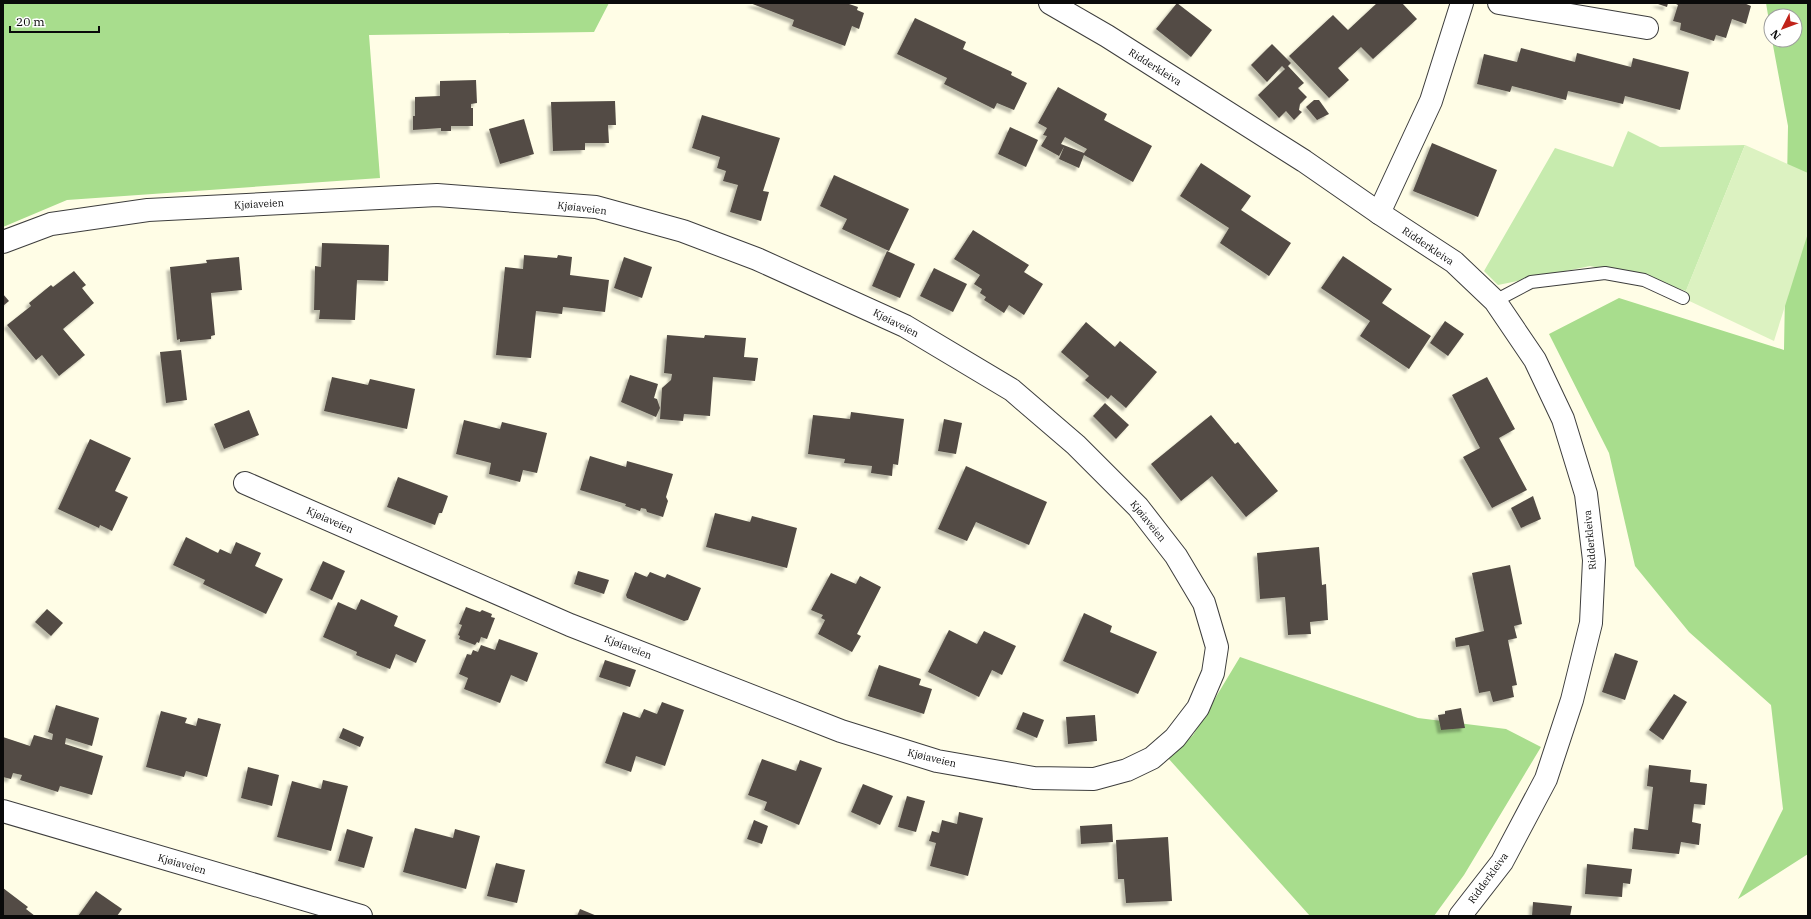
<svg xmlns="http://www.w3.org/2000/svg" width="1811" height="919" viewBox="0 0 1811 919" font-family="'IBM Plex Serif',serif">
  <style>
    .green { fill: #c7ebae }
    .forest { fill: #a8dd8d }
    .pitch { fill: #dcf2c1 }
    .building { fill: #534c45; fill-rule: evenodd; filter: url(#shadow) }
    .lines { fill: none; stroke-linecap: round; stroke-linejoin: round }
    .service-casing { stroke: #3d3d3d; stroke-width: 14 }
    .minor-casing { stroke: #3d3d3d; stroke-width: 24 }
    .service { stroke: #fff; stroke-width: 12 }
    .minor { stroke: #fff; stroke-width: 22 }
    .labels { text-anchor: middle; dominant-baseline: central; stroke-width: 4; stroke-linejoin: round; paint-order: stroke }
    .street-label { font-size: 10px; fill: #0a0a0a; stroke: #fff }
  </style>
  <defs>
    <filter id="shadow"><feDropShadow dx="-3.5" dy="3.5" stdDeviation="1" flood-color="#0004"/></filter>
  </defs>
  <rect width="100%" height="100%" fill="#fffde6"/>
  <polygon class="green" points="1628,131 1660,147 1745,145 1686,291 1638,276 1590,266 1498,285 1484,271 1555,148 1613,167"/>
  <g class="forest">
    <polygon points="3,3 609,3 594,32 369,35 380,178 67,200 3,227"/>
    <polygon points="1766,3 1808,3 1808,854 1738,899 1783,809 1771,705 1689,632 1635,566 1609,453 1549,334 1619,298 1784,350 1788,126 1772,40 1795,40 1795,16 1771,16 1771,33"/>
    <polygon points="1240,657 1418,718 1506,729 1541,747 1464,875 1434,916 1310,916 1168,758 1193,735"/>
  </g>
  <polygon class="pitch" points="1745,145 1808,173 1808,233 1774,341 1683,298"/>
  <g class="building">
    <polygon points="750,3 846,3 858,7 857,10 864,13 859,29 852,26 845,46 792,26 794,20"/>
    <polygon points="1177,3 1212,30 1191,57 1156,29"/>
    <polygon points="1377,3 1402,3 1417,19 1373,59 1361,47 1338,68 1349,80 1329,98 1289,56 1333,15 1348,30"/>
    <polygon points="1655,3 1668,3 1667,7"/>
    <polygon points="1674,3 1744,3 1751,6 1746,24 1732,19 1726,38 1716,35 1714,41 1680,30 1681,23 1673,21 1678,5"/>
    <polygon points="915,18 966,42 963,49 1012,72 1011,75 1027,83 1014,110 997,103 994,109 944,84 947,78 897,54"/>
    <polygon points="1272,44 1291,63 1288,66 1304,83 1298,88 1307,97 1300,104 1299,110 1302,112 1294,120 1286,111 1279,118 1258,95 1285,69 1282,66 1267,82 1251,65"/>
    <polygon points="1521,48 1575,62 1577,53 1631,67 1633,58 1689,72 1680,110 1625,96 1623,104 1568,91 1566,100 1512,86 1510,92 1477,84 1484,54 1517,62"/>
    <polygon points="476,80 477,103 471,104 471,108 473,108 473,126 451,126 451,131 441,131 441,128 413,130 413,116 415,116 415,97 440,96 440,81"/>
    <path d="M 1058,87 L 1107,114 L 1104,120 L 1152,146 L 1133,182 L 1084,155 L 1079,168 L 1059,159 L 1064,147 L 1059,156 L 1041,146 L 1047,136 L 1043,135 L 1047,128 L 1038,123 ZM 1065,137 L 1087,149 L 1084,153 L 1061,144 Z"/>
    <polygon points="1314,100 1319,100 1329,114 1317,120 1306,107"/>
    <polygon points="615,101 616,125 608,125 609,143 585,143 585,150 553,151 551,102"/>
    <polygon points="702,115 780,138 763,191 769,192 761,221 730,212 738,185 723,181 726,171 717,168 720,157 692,148"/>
    <polygon points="524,119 534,154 500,164 489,129"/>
    <polygon points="1010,127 1038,140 1026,167 998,154"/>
    <polygon points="1432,143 1497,170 1478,217 1413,191"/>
    <polygon points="1201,163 1251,196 1241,210 1291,243 1269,276 1220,243 1229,228 1180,196"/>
    <polygon points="834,175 909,209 889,251 842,229 847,219 820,206"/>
    <polygon points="973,230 1029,265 1024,272 1043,284 1024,315 1009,305 1004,313 984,300 986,297 980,293 982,289 974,284 980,275 954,259"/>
    <polygon points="322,243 389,245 388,281 357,280 355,320 319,319 320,310 314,310 315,266 321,267"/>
    <polygon points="887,251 915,264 900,298 872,286"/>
    <polygon points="524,255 557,258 558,255 572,257 570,275 609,280 605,312 563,307 562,314 536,311 531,358 496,355 505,267 523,269"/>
    <polygon points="1343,256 1392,289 1382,303 1431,336 1409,369 1360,336 1370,321 1321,288"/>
    <polygon points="239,257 242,290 211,293 215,335 211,336 211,339 180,342 180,339 177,340 170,267 207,263 206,260"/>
    <polygon points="624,257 652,267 642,298 614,288"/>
    <polygon points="934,268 967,284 953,312 920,296"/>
    <polygon points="74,271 86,285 82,288 94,303 63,329 85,355 59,376 42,355 36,360 7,325 31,306 29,303 51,285 53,287"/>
    <polygon points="3,294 9,301 3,306"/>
    <polygon points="1445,321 1464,334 1448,356 1430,343"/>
    <polygon points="1086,322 1115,347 1120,341 1157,372 1126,408 1111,395 1108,399 1085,380 1089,376 1061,352"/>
    <polygon points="667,335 704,338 705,335 746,338 744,357 758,358 755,381 713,377 710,416 684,414 683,421 660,419 662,388 671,380 672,374 664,373"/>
    <polygon points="181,350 187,400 166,403 160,352"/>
    <polygon points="630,375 658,384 654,398 657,399 660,408 656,417 621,402"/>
    <polygon points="332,377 368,385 370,379 415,389 407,429 324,411"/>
    <polygon points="1487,377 1515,429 1499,438 1527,490 1492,508 1463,457 1480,448 1452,395"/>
    <polygon points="1105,403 1129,425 1116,439 1093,416"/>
    <polygon points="249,410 259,435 224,449 214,424"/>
    <polygon points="851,412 904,419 898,465 893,464 892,476 871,473 872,466 844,463 845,459 808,454 813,415 850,419"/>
    <polygon points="1211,415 1235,444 1238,442 1278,491 1246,517 1212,476 1181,501 1151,464"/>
    <polygon points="944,419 962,423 956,454 938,451"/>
    <polygon points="464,420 500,429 502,422 547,433 537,473 523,470 520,482 489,474 491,463 456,454"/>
    <polygon points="90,439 131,458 115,491 128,497 112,531 100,525 99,528 58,509"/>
    <polygon points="590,456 626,467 627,461 673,474 666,497 668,501 663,517 647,512 646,509 641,508 640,511 625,506 626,504 580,490"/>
    <polygon points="966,466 1047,502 1029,545 976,522 967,541 938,529"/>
    <polygon points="398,477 448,496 442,513 439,513 435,525 387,507"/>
    <polygon points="1533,496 1541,519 1521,528 1511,508"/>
    <polygon points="715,513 750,522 752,516 797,528 787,568 706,547"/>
    <polygon points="186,537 218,553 220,549 231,554 236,542 261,553 255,566 283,579 266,614 203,584 205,580 173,565"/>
    <polygon points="1319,547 1322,585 1326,584 1328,620 1310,622 1311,634 1288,635 1285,597 1260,599 1257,553"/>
    <polygon points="323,561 345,571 332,600 310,590"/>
    <polygon points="1510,565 1522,624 1514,626 1517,638 1508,640 1517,685 1512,686 1514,697 1493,702 1490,691 1479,693 1469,645 1456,647 1455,638 1484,631 1472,573"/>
    <polygon points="578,571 609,580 604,594 574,584"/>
    <polygon points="635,572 647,577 650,572 665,578 667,574 701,588 688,620 684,621 627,598 626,595"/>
    <polygon points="831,573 856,584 860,576 881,587 857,634 861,636 852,652 818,634 825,620 821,618 823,615 811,610"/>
    <polygon points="361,599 398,616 394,626 426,640 416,663 396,654 390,669 356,655 357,652 323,637 338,602 356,610"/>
    <polygon points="466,607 480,612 482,610 492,614 491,617 495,618 487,639 481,637 479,643 477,642 475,645 459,639 460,636 458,635 462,625 459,624"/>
    <polygon points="47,609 63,623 51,636 35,622"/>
    <polygon points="1084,613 1112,626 1110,632 1157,652 1138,694 1063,661"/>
    <polygon points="949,630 977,644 984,631 1016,646 1002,675 992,670 979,697 928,672"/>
    <polygon points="499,639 538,653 527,682 511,675 500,703 464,689 468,678 459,674 467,654 471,655 473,650 478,652 481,645 495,650"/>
    <polygon points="1615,653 1638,661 1625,700 1602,692"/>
    <polygon points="605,660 636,670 630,687 599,677"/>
    <polygon points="879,665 921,679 919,685 932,689 924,714 868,696"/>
    <polygon points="1674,694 1687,702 1663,740 1649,730"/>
    <polygon points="662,702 684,710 665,766 636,756 631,772 605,763 623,712 640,718 644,709 657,714"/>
    <polygon points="56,705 99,718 92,746 66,738 65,744 103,756 92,795 60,786 58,792 20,780 22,775 13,773 11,779 3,777 3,737 30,746 34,735 52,740 53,734 48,732"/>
    <polygon points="1461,708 1465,728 1441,730 1438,715 1445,714 1445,711"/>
    <polygon points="161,711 187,718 185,723 196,726 198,718 221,724 207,777 186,771 184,777 146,767"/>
    <polygon points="1023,712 1044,720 1037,738 1016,729"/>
    <polygon points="1095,715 1097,741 1068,744 1066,717"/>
    <polygon points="343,728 364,737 360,747 339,738"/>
    <polygon points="762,759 796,771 800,760 822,768 799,825 764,810 767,802 748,795"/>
    <polygon points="1649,765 1691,770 1690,782 1707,784 1705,805 1694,804 1692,822 1701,824 1699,845 1681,842 1679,854 1632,849 1634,828 1648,830 1653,787 1647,786"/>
    <polygon points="248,767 279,775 272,806 241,798"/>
    <polygon points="323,780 348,786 331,851 277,837 292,781 321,789"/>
    <polygon points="863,784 893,796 880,825 851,812"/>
    <polygon points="907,796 925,801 916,832 898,827"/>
    <polygon points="959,812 983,818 968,876 930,866 936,843 929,841 932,831 939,833 942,820 957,824"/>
    <polygon points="754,820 768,826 762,844 747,839"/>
    <polygon points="1112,824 1113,842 1081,844 1080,826"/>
    <polygon points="415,828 453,838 455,829 480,836 466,889 403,872"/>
    <polygon points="347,829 373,837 364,868 338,861"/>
    <polygon points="1168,837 1172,901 1126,903 1124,879 1118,879 1116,840"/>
    <polygon points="496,863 525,870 517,903 487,896"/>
    <polygon points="1587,864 1632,869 1630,884 1623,883 1622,897 1585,894"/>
    <polygon points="3,888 28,907 26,909 35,916 3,916"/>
    <polygon points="96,891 122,909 117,916 78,916"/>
    <polygon points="1533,902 1572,906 1570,916 1532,916"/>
    <polygon points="580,909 597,916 577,916"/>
  </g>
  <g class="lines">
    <g class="service-casing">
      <polyline id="service" points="1495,301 1531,282 1605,273 1644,280 1683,298"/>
    </g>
    <g class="minor-casing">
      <g id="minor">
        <polyline points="1050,3 1107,36 1304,161 1379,213 1454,262 1495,301 1535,360 1563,419 1586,494 1594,560 1591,623 1572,700 1546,779 1502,862 1460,916"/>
        <polyline points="1499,3 1647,28"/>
        <polyline points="1379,213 1431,101 1462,3"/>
        <polyline points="3,242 51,224 148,210 437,195 596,207 683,231 757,259 905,326 1012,390 1076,445 1138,507 1176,556 1204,603 1217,647 1213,673 1198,708 1175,738 1152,758 1127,770 1094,779 1034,778 937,761 841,731 570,625 245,483"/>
        <polyline points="3,811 361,916"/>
      </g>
    </g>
    <use href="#service" class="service"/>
    <use href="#minor" class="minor"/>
  </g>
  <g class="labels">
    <g class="street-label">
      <text transform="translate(1155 67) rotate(32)">Ridderkleiva</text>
      <text transform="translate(259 204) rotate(-3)">Kjøiaveien</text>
      <text transform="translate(582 208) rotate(7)">Kjøiaveien</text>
      <text transform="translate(1428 246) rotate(34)">Ridderkleiva</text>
      <text transform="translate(896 323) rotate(27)">Kjøiaveien</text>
      <text transform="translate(330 520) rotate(24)">Kjøiaveien</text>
      <text transform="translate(1148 521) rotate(51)">Kjøiaveien</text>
      <text transform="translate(1590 540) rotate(-95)">Ridderkleiva</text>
      <text transform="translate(628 647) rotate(21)">Kjøiaveien</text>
      <text transform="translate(932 758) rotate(14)">Kjøiaveien</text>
      <text transform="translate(182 864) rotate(16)">Kjøiaveien</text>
      <text transform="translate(1488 878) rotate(-54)">Ridderkleiva</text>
    </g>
  </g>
  <rect width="1811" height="919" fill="none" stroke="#0a0a0a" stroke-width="8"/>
  <g transform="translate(1783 28) rotate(228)"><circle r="19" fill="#ffffff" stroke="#9d9d9d"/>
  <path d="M0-3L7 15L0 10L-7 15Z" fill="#c1231a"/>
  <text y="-6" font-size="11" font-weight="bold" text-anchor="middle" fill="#0a0a0a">N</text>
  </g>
  <path d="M10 26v6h89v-6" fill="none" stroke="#0a0a0a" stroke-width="2"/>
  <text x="16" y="26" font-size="12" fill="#0a0a0a" stroke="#ffffff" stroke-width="3" paint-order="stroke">20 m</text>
</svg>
